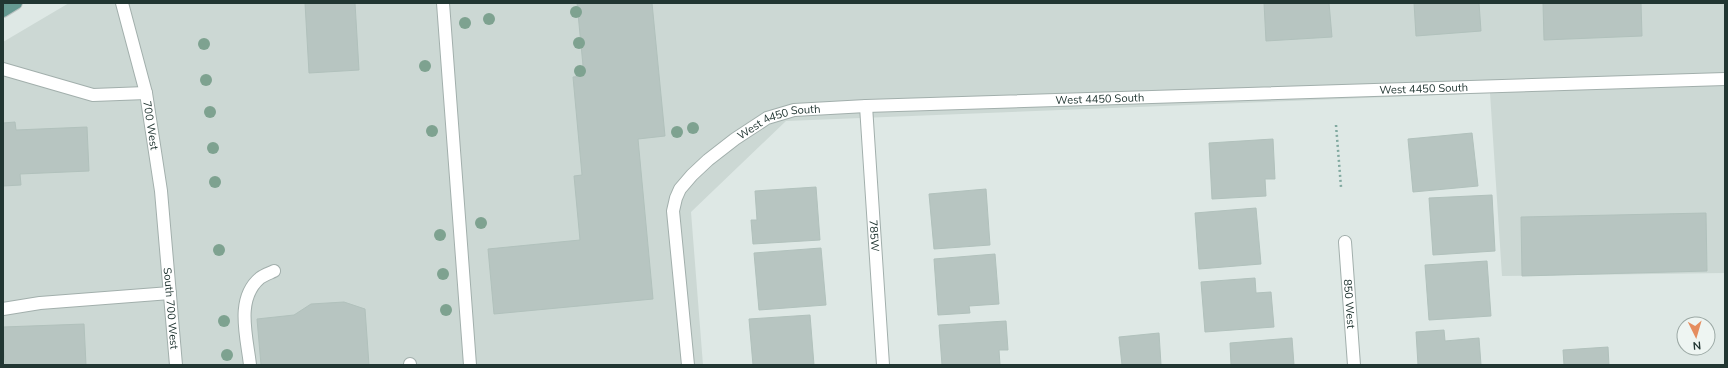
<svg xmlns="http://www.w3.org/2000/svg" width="1728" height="368" viewBox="0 0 1728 368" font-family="Mulish,sans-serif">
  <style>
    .built { fill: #ccd8d4 }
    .building { fill: #b7c5c1; stroke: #b1c1bc }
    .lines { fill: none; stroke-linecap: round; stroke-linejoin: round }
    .minor-casing { stroke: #a2afac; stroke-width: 14 }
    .major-casing { stroke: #bcc3c2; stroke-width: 14 }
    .path { stroke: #81a9a0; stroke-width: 2.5; stroke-dasharray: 2 3; stroke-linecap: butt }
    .minor { stroke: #fff; stroke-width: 12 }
    .major { stroke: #669a92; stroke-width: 12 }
    .tree { fill: #7ea290 }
    .labels { text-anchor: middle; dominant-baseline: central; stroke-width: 4; stroke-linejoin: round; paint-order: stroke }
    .street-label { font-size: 11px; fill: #213632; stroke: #eef5f2 }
  </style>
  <rect width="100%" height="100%" fill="#dee8e5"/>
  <polygon class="built" points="69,3 1725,3 1725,273 1502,276 1490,93 786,121 691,212 703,365 3,365 3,42"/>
  <g class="building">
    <polygon points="305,3 355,3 359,70 309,73"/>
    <polygon points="577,3 652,3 665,136 638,139 653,299 494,314 488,249 580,240 574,176 582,175 573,77 584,76"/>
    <polygon points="1264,3 1329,3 1332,37 1266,41"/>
    <polygon points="1414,3 1479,3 1481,31 1416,36"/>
    <polygon points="1543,3 1641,3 1642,36 1544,40"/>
    <polygon points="15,122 16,130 87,127 89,171 20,174 21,185 3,186 3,123"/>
    <polygon points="1472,133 1478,186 1413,192 1408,139"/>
    <polygon points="1273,139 1275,179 1265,179 1266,196 1212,199 1209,143"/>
    <polygon points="816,187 820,240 753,244 751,220 757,220 755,191"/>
    <polygon points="986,189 990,245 934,249 929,194"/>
    <polygon points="1492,195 1495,251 1433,255 1429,198"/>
    <polygon points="1256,208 1261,264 1199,269 1195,213"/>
    <polygon points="1706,213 1707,271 1522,276 1521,217"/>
    <polygon points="821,248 826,305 759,310 754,253"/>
    <polygon points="995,254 999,304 969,306 970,313 938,315 934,259"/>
    <polygon points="1487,261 1491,316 1429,320 1425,265"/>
    <polygon points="1255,278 1256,293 1271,292 1274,327 1205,332 1201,282"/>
    <polygon points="344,302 365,309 369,365 261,365 257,319 294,315 311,304"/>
    <polygon points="810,315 814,365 753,365 749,319"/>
    <polygon points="1006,321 1008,350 999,350 1000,365 942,365 939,325"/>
    <polygon points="84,324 86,365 5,365 3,327"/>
    <polygon points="1444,330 1445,341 1479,338 1481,365 1418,365 1416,332"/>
    <polygon points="1159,333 1161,365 1122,365 1119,337"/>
    <polygon points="1292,338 1294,365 1231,365 1230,343"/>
    <polygon points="1608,347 1609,365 1564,365 1563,350"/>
  </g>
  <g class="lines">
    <g class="minor-casing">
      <g id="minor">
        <path id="s1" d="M 122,3 L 146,93 L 161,191 L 176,365"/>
        <polyline points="443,3 470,365"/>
        <polyline points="3,69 93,95 146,93"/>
        <path id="s2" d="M 866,106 L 883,365"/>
        <path id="s3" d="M 1345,242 L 1354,365"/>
        <polyline points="3,309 40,303 170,293"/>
        <path d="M 250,365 C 247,337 235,299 260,278 C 264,275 270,273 274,271"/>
        <polyline points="410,365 410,364"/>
        <path id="s4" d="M 688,365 L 673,211 L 676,198 L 680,189 L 692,175 L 708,160 L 735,139 L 767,118 L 794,110 L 866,106 L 1725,79"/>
      </g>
    </g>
    <g class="major-casing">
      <polyline id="major" points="3,11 16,3"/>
    </g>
    <polyline class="path" points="1336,125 1341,187"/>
    <use href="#minor" class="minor"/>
    <use href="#major" class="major"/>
  </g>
  <g class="tree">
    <circle cx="576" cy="12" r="6"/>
    <circle cx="489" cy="19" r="6"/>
    <circle cx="465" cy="23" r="6"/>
    <circle cx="579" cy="43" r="6"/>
    <circle cx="204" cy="44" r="6"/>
    <circle cx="425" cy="66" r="6"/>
    <circle cx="580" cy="71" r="6"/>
    <circle cx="206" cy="80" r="6"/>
    <circle cx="210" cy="112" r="6"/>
    <circle cx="693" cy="128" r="6"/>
    <circle cx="432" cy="131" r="6"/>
    <circle cx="677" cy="132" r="6"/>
    <circle cx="213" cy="148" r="6"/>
    <circle cx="215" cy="182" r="6"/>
    <circle cx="481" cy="223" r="6"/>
    <circle cx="440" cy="235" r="6"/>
    <circle cx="219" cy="250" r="6"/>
    <circle cx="443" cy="274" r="6"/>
    <circle cx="446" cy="310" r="6"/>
    <circle cx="224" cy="321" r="6"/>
    <circle cx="227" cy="355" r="6"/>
  </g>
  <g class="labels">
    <g class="street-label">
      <text stroke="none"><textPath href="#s4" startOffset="949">West 4450 South</textPath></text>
      <text stroke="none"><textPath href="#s4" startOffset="625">West 4450 South</textPath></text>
      <text stroke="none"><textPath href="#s4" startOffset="301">West 4450 South</textPath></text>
      <text stroke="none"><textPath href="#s1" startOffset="126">700 West</textPath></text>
      <text stroke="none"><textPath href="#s2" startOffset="130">785W</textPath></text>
      <text stroke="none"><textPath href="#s3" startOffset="62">850 West</textPath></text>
      <text stroke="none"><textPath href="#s1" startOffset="310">South 700 West</textPath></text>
    </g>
  </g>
  <rect width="1728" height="368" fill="none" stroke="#213632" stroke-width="8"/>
  <g transform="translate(1696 336) rotate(175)"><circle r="19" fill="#eef5f2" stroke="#9ca9a5"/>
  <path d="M0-3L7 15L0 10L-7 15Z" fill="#e58d5f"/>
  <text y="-6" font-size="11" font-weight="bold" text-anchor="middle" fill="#213632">N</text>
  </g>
</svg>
